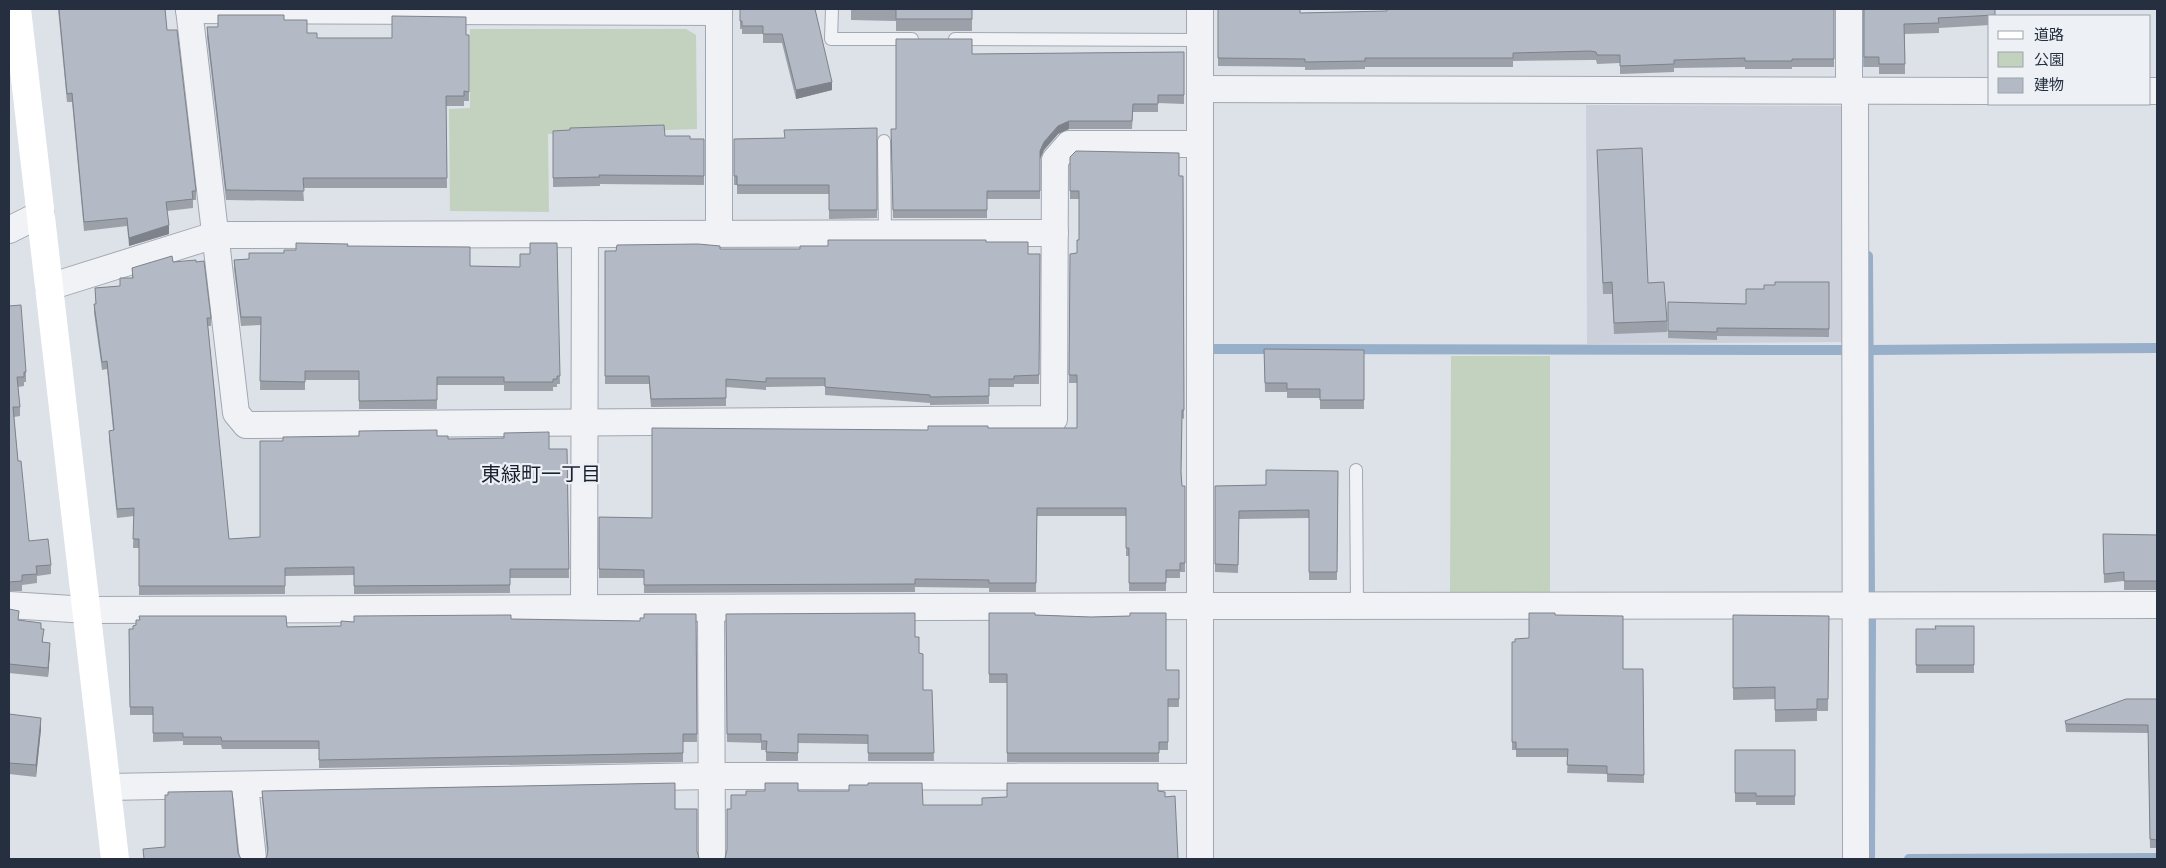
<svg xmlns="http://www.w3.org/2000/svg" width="2166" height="868" viewBox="0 0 2166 868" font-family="Figtree,'Noto Sans JP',sans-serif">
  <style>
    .built { fill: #cbd0da }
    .green { fill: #c3d2be }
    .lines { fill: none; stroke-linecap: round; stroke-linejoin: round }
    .stream { stroke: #97afc9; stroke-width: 10 }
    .lane-casing { stroke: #a2a8b2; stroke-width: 14 }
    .street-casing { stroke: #a2a8b2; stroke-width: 28 }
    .lane { stroke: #f0f2f6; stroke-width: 12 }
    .street { stroke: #f0f2f6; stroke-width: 26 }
    .secondary { stroke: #fff; stroke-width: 28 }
    .wall { fill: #9ba0a9 }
    .shaded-wall { fill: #7e828a }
    .building { fill: #b4bac5; stroke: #7e828a }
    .labels { text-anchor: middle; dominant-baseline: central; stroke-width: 4.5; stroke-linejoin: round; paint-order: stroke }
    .neighbourhood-label { font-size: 20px; fill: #19202f; stroke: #edf0f5 }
  </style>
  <rect width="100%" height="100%" fill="#dde1e8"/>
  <polygon class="built" points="1586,105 1842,106 1842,342 1587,344"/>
  <g class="green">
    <polygon points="470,29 686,29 696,35 697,129 548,134 549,212 450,211 449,109 470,108"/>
    <polygon points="1451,356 1550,356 1550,596 1450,597"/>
  </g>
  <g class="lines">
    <g class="stream">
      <polyline points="1863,14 1864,62"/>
      <polyline points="1868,256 1870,593"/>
      <polyline points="1212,349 1841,350"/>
      <polyline points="1869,350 2157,348"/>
      <polyline points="1870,859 1871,620"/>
      <polyline points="1909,859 2157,858"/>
    </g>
    <g class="lane-casing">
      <g id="lane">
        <polyline points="832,9 831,39 912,39"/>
        <polyline points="955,39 1200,40"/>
        <polyline points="884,141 885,233"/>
        <polyline points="1356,470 1357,605"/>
      </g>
    </g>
    <g class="street-casing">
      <g id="street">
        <polyline points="189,9 236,413 246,425 1054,419 1055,160 1069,144 1200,144"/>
        <polyline points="719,9 719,234"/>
        <polyline points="1200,9 1200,859"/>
        <polyline points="1849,9 1849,91"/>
        <polyline points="189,10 719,12"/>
        <polyline points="1200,89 1990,91"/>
        <polyline points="1855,91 1856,859"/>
        <polyline points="2150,91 2157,91"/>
        <polyline points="9,230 41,214"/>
        <polyline points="49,287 215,235 1055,233"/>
        <polyline points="9,605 87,610 1200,606 2157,605"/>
        <polyline points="584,609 585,234"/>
        <polyline points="711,609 712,859"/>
        <polyline points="245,785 253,859"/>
        <polyline points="107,787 711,776 1200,777"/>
      </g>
    </g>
    <use href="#lane" class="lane"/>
    <use href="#street" class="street"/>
    <polyline class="secondary" points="17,9 115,859"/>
  </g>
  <g class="wall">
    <polygon points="58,9 165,9 167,30 196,191 196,200 193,200 193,208 167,211 169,234 129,246 127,226 84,231 72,102 67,102"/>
    <polygon points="740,9 815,9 832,90 796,99 782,43 763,43 763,34 742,34 742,29 740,29"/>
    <polygon points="851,9 972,9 972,31 896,31 896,21 851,20"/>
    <polygon points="1218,9 1300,13 1834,9 1834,67 1792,67 1792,69 1745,69 1745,67 1674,68 1674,72 1620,74 1620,63 1597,64 1596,60 1591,60 1513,61 1513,67 1365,67 1365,69 1305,70 1305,67 1218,66"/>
    <polygon points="1864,9 1995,15 1995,16 1990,16 1990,25 1939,28 1939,33 1905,34 1905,74 1879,74 1879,67 1864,67"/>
    <polygon points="207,27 218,27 307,33 317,38 392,38 469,35 469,101 464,101 464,106 446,106 447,188 303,188 304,201 226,200 207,37"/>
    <polygon points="1184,52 1184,104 1158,103 1158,112 1133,112 1132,129 1069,129 1058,134 1044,150 1040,159 1040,199 987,199 987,218 893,218 891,129 896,129 972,54"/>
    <polygon points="877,128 877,218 829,219 829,194 737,194 737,185 734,185 734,139 785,138"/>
    <polygon points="553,131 665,136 690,139 704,139 704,185 600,184 600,186 553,187"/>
    <polygon points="1597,150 1648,283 1667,321 1667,332 1614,334 1612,294 1603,294"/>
    <polygon points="1070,157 1179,176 1183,176 1184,419 1182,418 1182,423 1181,474 1182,486 1185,486 1185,572 1180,572 1180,578 1166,578 1166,591 1129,591 1129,556 1126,556 1126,516 1037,516 1036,592 989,592 989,588 915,587 915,592 644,593 644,578 599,578 599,517 652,518 928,430 988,428 1077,428 1077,383 1069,383 1070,254 1077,253 1079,240 1079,199 1070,199"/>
    <polygon points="986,242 1028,254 1040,254 1039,384 1014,384 1014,387 989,387 989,404 930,405 930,403 825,395 825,386 766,387 766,390 726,387 726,406 651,407 649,384 605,384 605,251 720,249 800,249 828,246"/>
    <polygon points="296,243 347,246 470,266 520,267 530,254 557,243 560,384 557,384 557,387 553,387 553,391 504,391 504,385 437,385 437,409 359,409 359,380 305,380 305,390 260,390 261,325 241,326 234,269 234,260 249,259 284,253 296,250"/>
    <polygon points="173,262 211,318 211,326 208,326 229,539 260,537 283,441 437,436 448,439 549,449 567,449 569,578 510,578 510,593 354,594 354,575 285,576 285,594 139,595 139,548 133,548 134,516 117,518 109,439 109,431 113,430 107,369 102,370 94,313 94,304 96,304 95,288 120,286 120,278 132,278 132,268"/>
    <polygon points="1829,282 1829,337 1717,336 1717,340 1668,338 1668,302 1746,304 1764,289 1775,285"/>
    <polygon points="9,306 26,372 26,382 24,382 24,386 18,387 20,407 20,416 14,417 18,461 29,541 51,565 51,574 37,576 37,583 22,585 22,591 9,591"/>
    <polygon points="1264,349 1364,350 1364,409 1320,409 1320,398 1287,398 1287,392 1265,392"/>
    <polygon points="1338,471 1337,580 1309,580 1309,518 1239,519 1238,573 1215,572 1215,486 1266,485"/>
    <polygon points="2103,534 2157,535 2157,590 2124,590 2124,581 2104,583"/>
    <polygon points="9,609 19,620 41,629 43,642 50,652 48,677 9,673"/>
    <polygon points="989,613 1091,617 1130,616 1166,670 1179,670 1179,707 1168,707 1168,750 1159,750 1159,762 1007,762 1007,683 989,683"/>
    <polygon points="696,614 697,742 683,742 683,762 319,768 319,749 222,749 221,745 183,745 183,741 153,742 153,715 130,715 129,629 341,626 511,619 640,621"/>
    <polygon points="726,614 915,637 919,653 923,690 932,690 934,761 868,761 868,744 798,743 798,761 766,761 766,750 761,750 761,743 727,742"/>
    <polygon points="1555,615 1623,669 1643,669 1644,783 1607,782 1607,774 1567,773 1568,757 1516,757 1516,750 1512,750 1512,642 1515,642 1529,638"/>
    <polygon points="1733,615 1829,616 1828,711 1817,711 1817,721 1775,722 1775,699 1733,700"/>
    <polygon points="1974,626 1974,673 1916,673 1916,629 1935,629"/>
    <polygon points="2157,699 2157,848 2150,848 2148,733 2066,732 2065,721"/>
    <polygon points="9,714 41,729 36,777 9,774"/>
    <polygon points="1735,750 1795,750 1795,805 1756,805 1756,802 1735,802"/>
    <polygon points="675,783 267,853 262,799 262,791"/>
  </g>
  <g class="shaded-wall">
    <polygon points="832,82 832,90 796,99 796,90"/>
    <polygon points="1069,121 1069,129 1058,134 1044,150 1040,159 1040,199 1040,151 1044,142 1058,126"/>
    <polygon points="169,225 169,234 129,246 129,238"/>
    <polygon points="50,643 50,652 48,677 48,668"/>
    <polygon points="41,718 41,729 36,777 36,765"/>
  </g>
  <g class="building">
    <polygon points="59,9 165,9 167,30 177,30 196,191 192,191 193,199 166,202 169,225 129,238 127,218 84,222 72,93 67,94"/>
    <polygon points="740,9 815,9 832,82 796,90 782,34 763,34 763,26 742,26 742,21 740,21"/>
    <rect x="896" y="9" width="76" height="10"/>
    <polygon points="1218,9 1300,9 1300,13 1387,11 1387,9 1834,9 1834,59 1792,59 1792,61 1745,61 1745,58 1674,60 1674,64 1620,66 1620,55 1597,55 1596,52 1591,51 1513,53 1513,58 1365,58 1365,61 1305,62 1305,59 1218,58"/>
    <polygon points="1864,9 1995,9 1995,15 1938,18 1939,23 1904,24 1905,64 1879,64 1879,57 1864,57"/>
    <polygon points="218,15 284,15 284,20 307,20 307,33 317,33 317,38 392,38 392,16 466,17 466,35 469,35 469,92 464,91 464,96 446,96 447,178 303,178 304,191 226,190 207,27 218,27"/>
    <polygon points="896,39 972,39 972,54 1184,52 1184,95 1158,95 1158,104 1133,104 1132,121 1069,121 1058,126 1044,142 1040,151 1040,191 987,191 987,210 893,210 891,129 896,129"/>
    <polygon points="664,125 665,136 690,136 690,139 704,139 704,176 599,175 600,177 553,178 553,131 570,130 570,128"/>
    <polygon points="877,128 877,210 829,210 829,185 737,185 737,176 734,176 734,139 785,138 784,130"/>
    <polygon points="1642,148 1648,283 1664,282 1667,321 1614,323 1612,282 1603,283 1597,150"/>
    <polygon points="1076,151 1179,153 1179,176 1183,176 1184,410 1182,410 1182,415 1181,472 1182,486 1185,486 1185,563 1180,563 1180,570 1166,570 1166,583 1129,583 1129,548 1126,548 1126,508 1037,508 1036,583 989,583 989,580 915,579 915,584 644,585 644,570 599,569 599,517 652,518 652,428 928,430 928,426 988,426 988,428 1077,428 1077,375 1069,375 1070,254 1077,253 1077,240 1079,240 1079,191 1070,191 1070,157"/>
    <polygon points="828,240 986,240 986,242 1028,242 1028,254 1040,254 1039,375 1014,376 1014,379 989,379 989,396 930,397 930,395 825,387 825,378 766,378 766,382 726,379 726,398 651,399 649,376 605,376 605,251 616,251 617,245 698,244 720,246 720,249 800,249 800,246 828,246"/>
    <polygon points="296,243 348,244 347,246 470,247 470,266 520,267 520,254 530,254 530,243 557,243 560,376 557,376 557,379 553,379 553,382 504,382 504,377 437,377 437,400 359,401 359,371 305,371 305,382 260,381 261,317 241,317 234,260 249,259 249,253 284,253 284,250 296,250"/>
    <polygon points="172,256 173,262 196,260 196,262 204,261 211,318 207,318 229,539 260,537 260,441 283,441 283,437 359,436 359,431 437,430 437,436 448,436 448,439 504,438 504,433 549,432 549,449 567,449 569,569 510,569 510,585 354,586 354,567 285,568 285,586 139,586 139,539 133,539 134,508 117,509 109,431 114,430 107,361 102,362 94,304 96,304 95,288 120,286 120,278 133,278 132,268"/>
    <polygon points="1775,282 1829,282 1829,329 1717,328 1717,332 1668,331 1668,302 1746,304 1746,289 1764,289 1764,285 1775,285"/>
    <polygon points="21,305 26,372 24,372 24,377 17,377 20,407 13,407 18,461 21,461 29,541 48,539 51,565 36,566 37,574 22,575 22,581 9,582 9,306"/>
    <polygon points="1264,349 1364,350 1364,400 1320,400 1320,389 1287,389 1287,383 1265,383"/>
    <polygon points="1266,470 1338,471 1337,572 1309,572 1309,510 1239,511 1238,565 1215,564 1215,486 1266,485"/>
    <polygon points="2103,534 2157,535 2157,581 2124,581 2124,572 2104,574"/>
    <polygon points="9,609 19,611 18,620 41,623 41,629 44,629 42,642 50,643 48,668 9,664"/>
    <polygon points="915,613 915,637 919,637 919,653 923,654 923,690 932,690 934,753 868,753 868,735 798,734 798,753 766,752 767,741 761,741 761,734 727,734 726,614"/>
    <polygon points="989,613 1035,613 1035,615 1091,617 1130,616 1130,613 1166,613 1166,670 1179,670 1179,699 1168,699 1168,742 1159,742 1159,753 1007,753 1007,674 989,674"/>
    <polygon points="1529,613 1555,613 1555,615 1623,616 1623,669 1643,669 1644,775 1607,774 1607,766 1567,765 1568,749 1516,749 1516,742 1512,742 1512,642 1515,642 1515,639 1529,638"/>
    <polygon points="644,614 696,614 697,734 683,734 683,753 319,760 319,741 222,741 221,737 183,737 183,733 153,733 153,707 130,707 129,629 133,629 133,626 136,625 136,620 140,620 139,616 286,616 287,627 341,626 341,621 354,622 354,616 511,615 511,619 640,621 640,618 644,618"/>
    <polygon points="1733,615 1829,616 1828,699 1817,699 1817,709 1775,710 1775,687 1733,688"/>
    <polygon points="1935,626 1974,626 1974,665 1916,665 1916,629 1936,629"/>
    <polygon points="2126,699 2157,699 2157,840 2150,839 2148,725 2066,724 2065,721"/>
    <polygon points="9,714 41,718 36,765 9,763"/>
    <polygon points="1735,750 1795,750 1795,796 1756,796 1756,793 1735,793"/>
    <polygon points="675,783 675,809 697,809 697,851 699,858 700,859 265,859 267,856 268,849 262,791"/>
    <polygon points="765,783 798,783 798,791 849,791 849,785 868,785 868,783 922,783 923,805 982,805 982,798 1007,797 1007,783 1158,783 1158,791 1165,792 1165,797 1175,796 1178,859 724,859 725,858 727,850 727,809 731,809 731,795 746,795 746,791 765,791"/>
    <polygon points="232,791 238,853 241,859 144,859 143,849 165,847 165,795 168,795 168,792"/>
  </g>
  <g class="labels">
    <g class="neighbourhood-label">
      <text x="541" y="474">東緑町一丁目</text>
    </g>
  </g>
  <rect width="2166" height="868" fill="none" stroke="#262f3f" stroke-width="20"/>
  <rect x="1988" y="15" width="162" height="90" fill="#edf0f5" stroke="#9da3ac"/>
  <rect x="1998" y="31" width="25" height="8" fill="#ffffff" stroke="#9da3ac"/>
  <text x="2034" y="40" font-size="15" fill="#262f3f">道路</text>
  <rect x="1998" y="52" width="25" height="15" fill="#c3d2be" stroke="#9da3ac"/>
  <text x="2034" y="65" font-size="15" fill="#262f3f">公園</text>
  <rect x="1998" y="78" width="25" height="15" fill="#b4bac5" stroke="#9da3ac"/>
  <text x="2034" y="90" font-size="15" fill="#262f3f">建物</text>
</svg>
